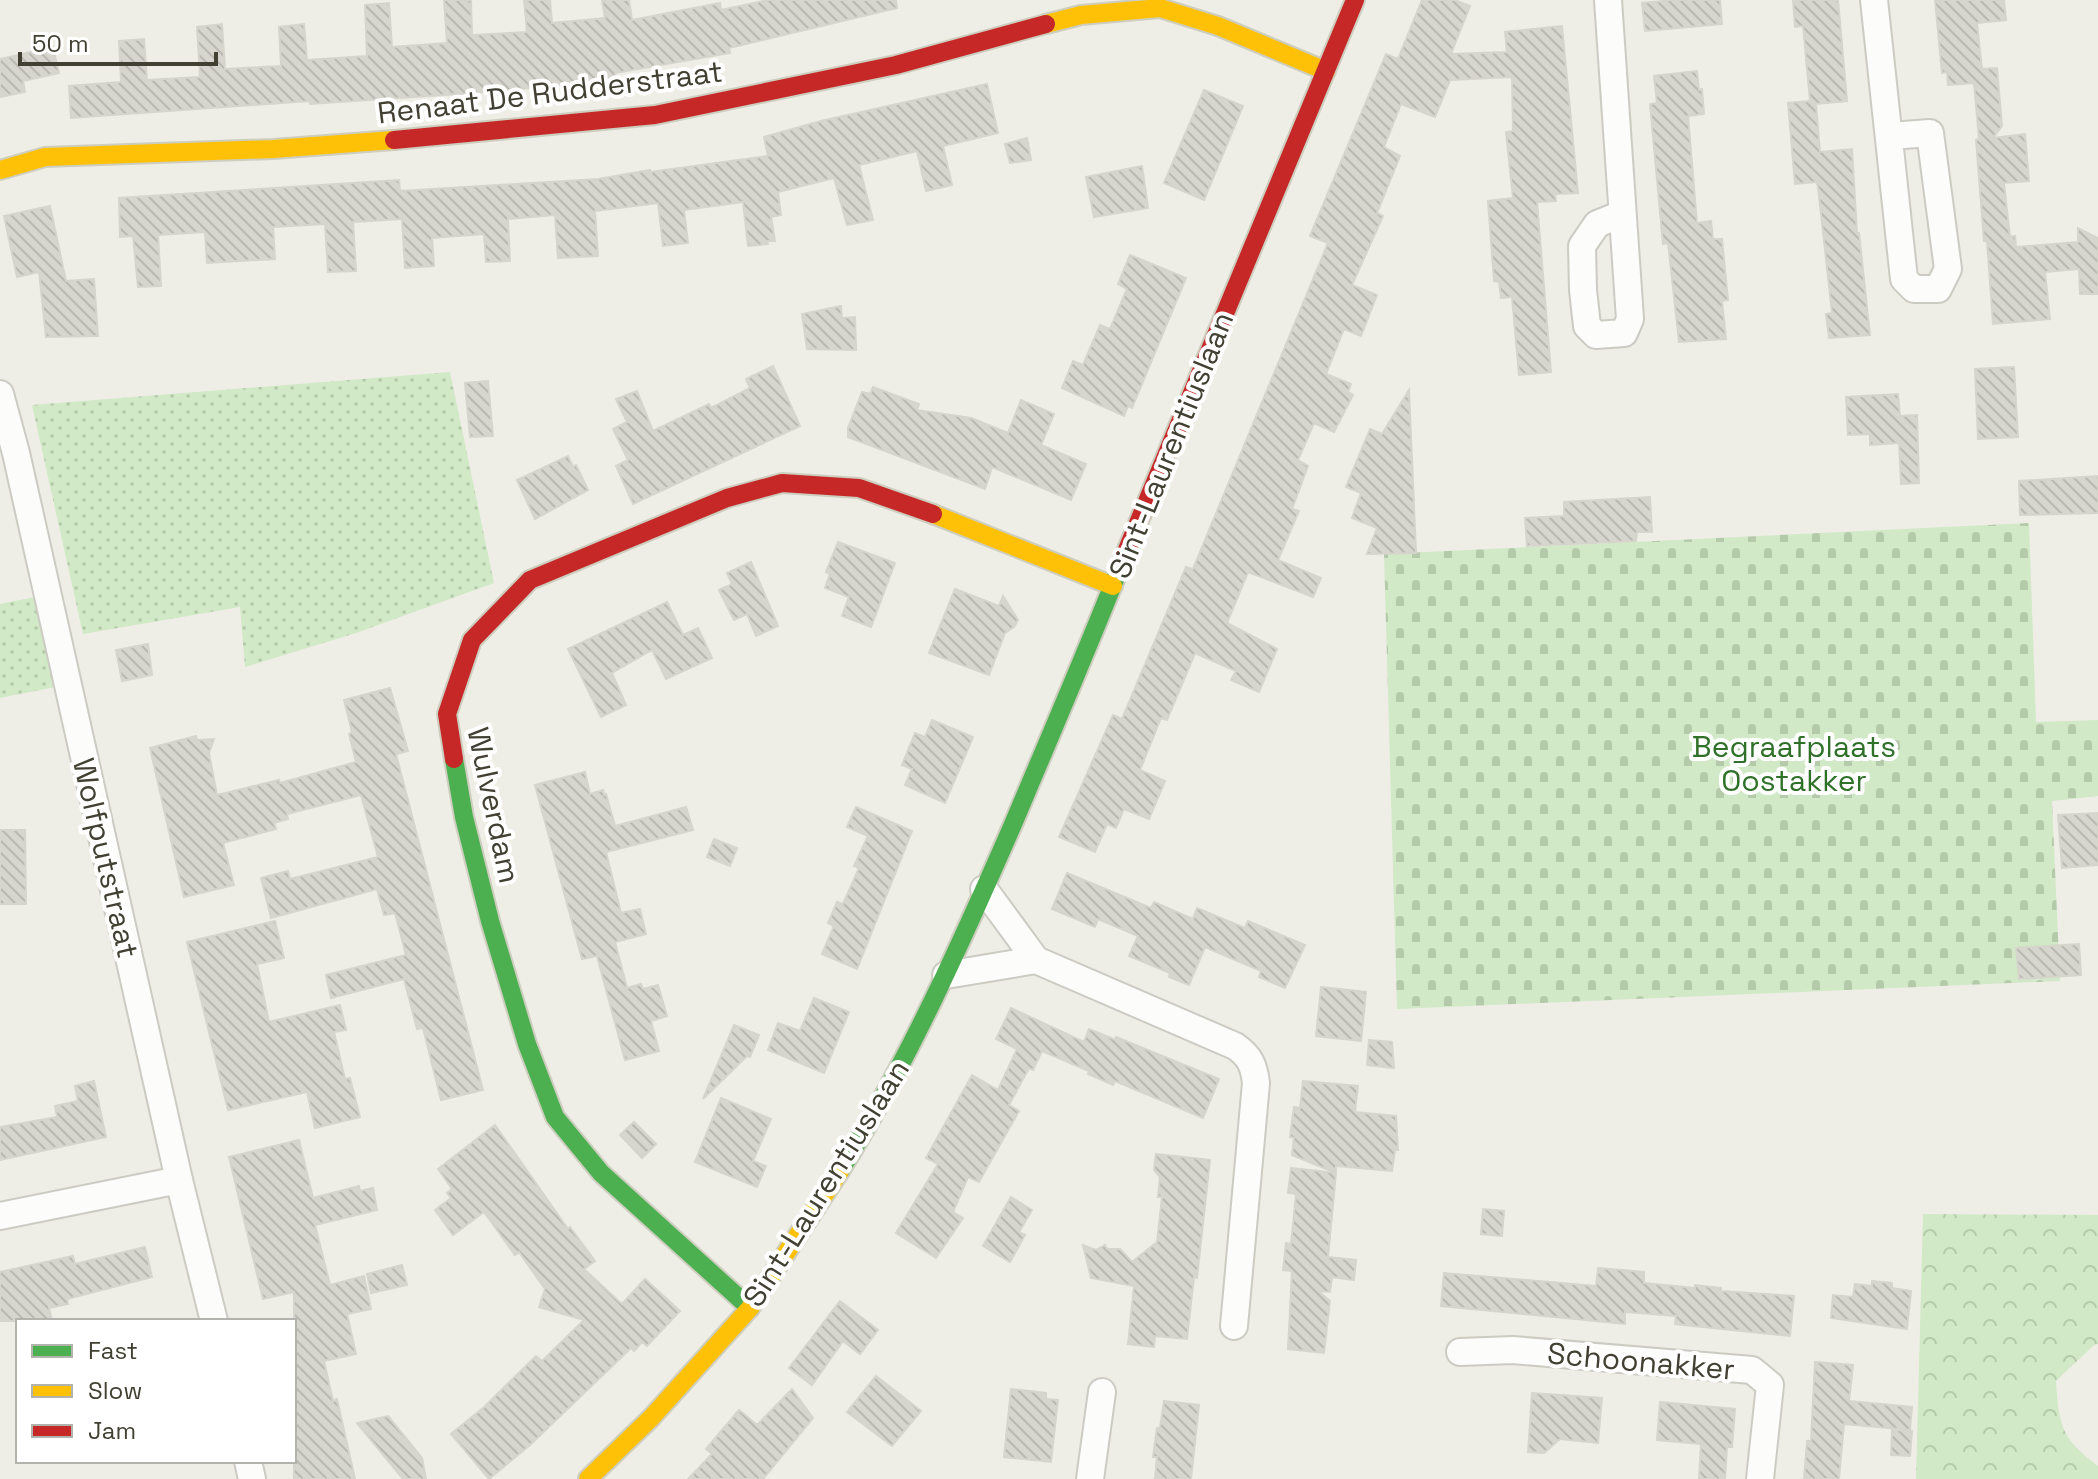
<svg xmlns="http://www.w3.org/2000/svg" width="2098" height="1479" viewBox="0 0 2098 1479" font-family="'Space Grotesk',sans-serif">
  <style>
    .grass { fill: url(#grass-dots) }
    .forest { fill: url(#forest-crowns) }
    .cemetery { fill: url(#cemetery-stones) }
    .building { fill: url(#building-back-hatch); stroke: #d6d5cc; stroke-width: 2 }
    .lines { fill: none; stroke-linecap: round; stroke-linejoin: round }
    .street-casing { stroke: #cccbc3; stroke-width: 30 }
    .fast-casing { stroke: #cdcebf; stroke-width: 22 }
    .slow-casing { stroke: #cdcebf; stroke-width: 22 }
    .jam-casing { stroke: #cdcebf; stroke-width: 22 }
    .street { stroke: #fcfcfb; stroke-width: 26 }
    .fast { stroke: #4caf50; stroke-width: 18 }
    .slow { stroke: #ffc107; stroke-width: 18 }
    .jam { stroke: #c62828; stroke-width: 18 }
    .labels { text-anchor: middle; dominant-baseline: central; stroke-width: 8; stroke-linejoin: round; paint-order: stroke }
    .street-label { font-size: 30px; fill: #424033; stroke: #fff }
    .park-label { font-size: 30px; fill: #2f7129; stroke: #fff }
  </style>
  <defs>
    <pattern id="grass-dots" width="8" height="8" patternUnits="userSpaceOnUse" patternTransform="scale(2)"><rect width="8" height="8" fill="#d1e9c6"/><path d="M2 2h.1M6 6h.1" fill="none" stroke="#b5c9ab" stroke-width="1.8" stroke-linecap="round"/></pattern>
    <pattern id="forest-crowns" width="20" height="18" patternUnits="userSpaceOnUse" patternTransform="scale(2)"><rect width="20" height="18" fill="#d1e9c6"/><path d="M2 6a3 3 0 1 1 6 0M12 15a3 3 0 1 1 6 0" fill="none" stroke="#b5c9ab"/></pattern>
    <pattern id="cemetery-stones" width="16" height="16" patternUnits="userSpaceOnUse" patternTransform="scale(2)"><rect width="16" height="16" fill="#d1e9c6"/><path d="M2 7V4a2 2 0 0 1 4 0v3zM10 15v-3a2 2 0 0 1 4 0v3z" fill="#b5c9ab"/></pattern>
    <pattern id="building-back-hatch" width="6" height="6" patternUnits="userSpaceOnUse" patternTransform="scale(2)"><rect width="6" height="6" fill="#d7d6ce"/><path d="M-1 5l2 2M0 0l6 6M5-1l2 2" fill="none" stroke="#bab9b1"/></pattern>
  </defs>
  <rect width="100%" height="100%" fill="#eeeee6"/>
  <g class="grass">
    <polygon points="450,372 494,583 356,633 245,667 240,607 83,634 32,405"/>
    <polygon points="35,597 55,687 0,698 0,604"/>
  </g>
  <path class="forest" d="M 1923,1214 L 2098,1215 L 2098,1344 L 2093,1346 L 2056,1381 C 2059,1426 2061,1438 2098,1466 L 2098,1479 L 1916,1479 Z"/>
  <polygon class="cemetery" points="2029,523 2036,722 2098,720 2098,796 2052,801 2060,981 1397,1009 1384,554"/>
  <g class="building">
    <polygon points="444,0 471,0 472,35 527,32 524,0 550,0 552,23 605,18 602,0 629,0 632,20 720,3 721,10 768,0 896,0 897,8 729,48 730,53 615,73 616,80 474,93 310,104 310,101 71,118 69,86 121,82 119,41 144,39 147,80 200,77 197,27 222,24 225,69 281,66 279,27 304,24 307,60 367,56 365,5 389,3 392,47 447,43"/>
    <polygon points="1422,0 1455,0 1470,6 1451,54 1507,52 1505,32 1562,26 1578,193 1555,194 1556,201 1537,202 1551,372 1519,375 1512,297 1501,298 1499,282 1494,281 1488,201 1513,198 1506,132 1513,131 1512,77 1450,80 1435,117 1401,104 1384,147 1400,156 1377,213 1383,216 1352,285 1377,295 1361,336 1344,329 1326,374 1351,384 1348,392 1353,395 1334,432 1314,423 1298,460 1308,466 1292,509 1299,511 1278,560 1321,578 1313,597 1248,572 1227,623 1277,649 1259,692 1231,680 1236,671 1195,653 1167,720 1161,718 1140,770 1165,781 1149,819 1124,809 1116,828 1107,824 1095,852 1059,837 1113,715 1122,719 1186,567 1193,569 1328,243 1310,236 1386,54 1398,59"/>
    <polygon points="1673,0 1720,0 1722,24 1645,31 1642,3"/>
    <polygon points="1793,0 1838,0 1847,101 1816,104 1820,152 1852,149 1857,233 1859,233 1870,335 1829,338 1826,314 1832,313 1818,187 1816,182 1795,184 1788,103 1810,101 1803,26 1795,27"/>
    <polygon points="1935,0 2004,0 2006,20 1977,23 1982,69 1997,68 2002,126 1993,138 2025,134 2029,181 2004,183 2010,237 2015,236 2016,247 2078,242 2078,228 2098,238 2098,294 2080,294 2079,269 2045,272 2050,319 1993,324 1987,241 1984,241 1976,140 1979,139 1974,83 1948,85 1947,72 1942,73"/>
    <polygon points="53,47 59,73 23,81 25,92 0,97 0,59"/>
    <polygon points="1697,71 1699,90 1702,89 1704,114 1688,116 1697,223 1711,221 1713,239 1722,239 1728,300 1722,301 1726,339 1679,342 1668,243 1663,244 1650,104 1657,103 1654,76"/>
    <polygon points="987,84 998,133 943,146 952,185 926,191 917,151 859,165 873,220 847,225 834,178 778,192 781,215 771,217 775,241 767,241 768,244 748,246 743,202 684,210 688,243 663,246 658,203 595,211 598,256 558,258 555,215 508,219 510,261 486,262 484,234 432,238 434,266 405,268 402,219 353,222 356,271 328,272 325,224 273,227 275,259 207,263 205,232 158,235 161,286 138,287 133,236 120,237 119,198 399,180 400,191 598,179 650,170 650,172 768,156 764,137 821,121"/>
    <polygon points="1204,90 1243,106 1204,200 1164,183"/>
    <polygon points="1027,138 1031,160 1010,163 1005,144"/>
    <polygon points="1142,166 1148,208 1094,217 1086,177"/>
    <polygon points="50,206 66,281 94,279 98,336 46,337 39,272 17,277 4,216"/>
    <polygon points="1130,255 1186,278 1132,408 1128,406 1124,416 1062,388 1073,361 1083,365 1100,325 1110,329 1127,289 1118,284"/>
    <polygon points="841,306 842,318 855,317 856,350 807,349 802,314"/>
    <polygon points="773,366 800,426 633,504 616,466 628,460 613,429 627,422 616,399 637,391 653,431 709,404 711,408 750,388 746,379"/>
    <polygon points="2014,367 2018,437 1978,439 1975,369"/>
    <polygon points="488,381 493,436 470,437 465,383"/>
    <polygon points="873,387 919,404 917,410 971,418 1008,433 1021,400 1054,414 1041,445 1086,464 1071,500 992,467 985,489 848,437 848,428 862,392 870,394"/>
    <polygon points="1409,390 1416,553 1367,554 1377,528 1352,518 1361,493 1346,487 1370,429 1382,434"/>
    <polygon points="1898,394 1900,416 1917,415 1919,483 1901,484 1899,443 1870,445 1870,434 1848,435 1846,397"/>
    <polygon points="568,456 573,467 576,465 588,490 535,519 517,480"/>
    <polygon points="2098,476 2098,513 2020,515 2019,481"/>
    <polygon points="1650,497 1652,532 1637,532 1636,541 1527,546 1525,518 1564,516 1564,502"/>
    <polygon points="838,542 895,563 871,627 842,616 849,597 825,588 830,574 826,572"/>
    <polygon points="751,562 778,626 756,636 747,614 734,620 719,590 732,584 727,573"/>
    <polygon points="955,589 999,606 1003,596 1018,620 1014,627 1005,633 989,675 929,653"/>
    <polygon points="667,602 683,635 698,628 712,658 666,679 652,650 612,673 626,705 601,717 568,649"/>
    <polygon points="148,644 152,675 122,681 116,650"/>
    <polygon points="390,688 408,751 396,754 483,1090 441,1100 423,1028 417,1029 404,979 331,998 326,975 406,955 395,913 384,915 377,889 271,918 261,878 288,871 290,879 378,857 361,795 287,814 288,819 274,823 276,829 223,843 234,885 184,897 150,748 196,736 197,740 214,739 209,753 217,795 279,780 280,783 356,762 349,734 352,732 344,700"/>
    <polygon points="932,720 973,737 945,803 905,785 912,769 902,765 915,733 925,737"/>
    <polygon points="585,772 590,794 603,790 604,795 606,794 615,826 686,807 693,830 606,852 621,913 640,909 646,934 615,942 627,988 641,984 643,989 658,985 667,1016 651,1021 659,1051 625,1060 597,956 582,959 535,785"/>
    <polygon points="856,807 912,831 857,969 822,954 834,926 828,923 837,902 843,904 859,868 854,866 868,836 847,827"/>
    <polygon points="2098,813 2098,865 2062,868 2058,815"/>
    <polygon points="0,830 25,830 26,904 0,904"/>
    <polygon points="714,839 737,848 730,866 707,857"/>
    <polygon points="1067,873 1151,908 1154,902 1193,919 1197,908 1245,928 1248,921 1305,945 1285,988 1259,977 1261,971 1205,947 1189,985 1169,977 1170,973 1129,956 1138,936 1098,919 1095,927 1052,909"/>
    <polygon points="275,921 284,958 257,964 269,1022 340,1005 346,1030 334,1032 345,1079 350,1078 360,1117 315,1128 307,1092 228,1110 187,942"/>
    <polygon points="2079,944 2081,975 2019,979 2016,948"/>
    <polygon points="1321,987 1366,992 1361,1041 1316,1036"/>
    <polygon points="814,998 849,1012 824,1073 768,1050 778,1023 800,1031"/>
    <polygon points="1011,1008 1084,1042 1089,1029 1116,1040 1116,1037 1219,1079 1203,1118 1115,1081 1113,1085 1088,1074 1089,1071 1042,1051 1033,1070 1029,1068 1009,1105 1019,1111 979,1182 968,1177 953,1212 963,1218 936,1258 896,1233 938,1164 926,1158 972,1075 998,1090 1017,1049 996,1039"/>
    <polygon points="734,1025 759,1035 750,1057 747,1056 703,1099"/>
    <polygon points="1369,1040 1392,1042 1394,1068 1367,1065"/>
    <polygon points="94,1081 106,1137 0,1160 0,1127 57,1117 55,1106 78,1101 75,1086"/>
    <polygon points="1303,1081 1358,1086 1355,1112 1396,1116 1398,1150 1395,1150 1392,1171 1336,1166 1336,1173 1292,1155 1294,1138 1290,1137 1294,1107 1300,1108"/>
    <polygon points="721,1098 771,1119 753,1161 766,1166 757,1187 695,1162"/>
    <polygon points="634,1122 656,1144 642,1158 620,1135"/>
    <polygon points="495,1125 568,1229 570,1227 595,1261 584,1269 622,1304 645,1279 680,1311 647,1346 642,1342 634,1351 631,1348 530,1445 489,1479 451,1434 483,1408 536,1356 542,1361 584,1320 539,1307 545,1289 519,1252 515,1255 484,1212 453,1235 435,1210 451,1198 447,1193 452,1189 438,1169"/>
    <polygon points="299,1140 313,1198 359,1186 360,1191 373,1188 377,1210 315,1225 330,1285 364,1276 371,1309 347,1314 356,1354 324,1361 333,1401 337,1399 355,1479 294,1479 294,1292 263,1299 229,1157"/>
    <polygon points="1156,1154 1210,1160 1197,1278 1194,1277 1187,1339 1155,1336 1154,1347 1128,1344 1134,1286 1091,1278 1083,1245 1096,1250 1105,1245 1107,1249 1120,1249 1132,1262 1157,1242 1162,1197 1158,1197 1160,1177 1154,1170"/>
    <polygon points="1291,1168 1336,1173 1328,1257 1356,1260 1354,1280 1332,1277 1330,1292 1318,1291 1330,1301 1324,1353 1288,1349 1292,1271 1283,1270 1286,1243 1291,1244 1296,1194 1288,1193"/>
    <polygon points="1011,1197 1032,1210 1019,1232 1025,1235 1010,1262 983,1246"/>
    <polygon points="1483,1209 1504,1211 1502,1236 1481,1234"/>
    <polygon points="145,1247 152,1277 67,1299 68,1304 49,1308 52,1321 0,1321 0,1272 73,1256 75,1264"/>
    <polygon points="402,1265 407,1285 371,1293 367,1274"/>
    <polygon points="1598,1268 1644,1272 1644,1283 1695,1288 1695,1285 1721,1288 1721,1291 1794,1296 1790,1336 1675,1324 1676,1316 1625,1312 1625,1324 1441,1306 1444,1273 1596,1286"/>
    <polygon points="1872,1281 1892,1283 1892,1288 1911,1291 1907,1329 1831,1318 1833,1295 1853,1297 1855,1284 1872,1286"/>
    <polygon points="840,1301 878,1330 860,1354 843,1341 812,1385 789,1368"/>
    <polygon points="1815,1362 1853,1365 1849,1401 1912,1407 1910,1430 1844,1424 1839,1479 1804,1479 1807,1441 1811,1441"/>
    <polygon points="876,1376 921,1411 892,1446 847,1412"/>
    <polygon points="792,1389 813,1418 763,1479 688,1479 712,1454 706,1449 739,1410 757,1425"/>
    <polygon points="1011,1389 1046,1393 1046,1399 1058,1400 1051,1462 1004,1457"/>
    <polygon points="1532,1393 1602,1398 1598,1443 1560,1439 1544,1453 1528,1452"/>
    <polygon points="1164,1401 1199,1405 1191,1479 1155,1479 1157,1457 1153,1457 1155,1442 1157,1428 1160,1428"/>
    <polygon points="1660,1402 1735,1409 1732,1447 1727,1447 1725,1479 1699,1479 1701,1444 1657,1440"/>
    <polygon points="388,1416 422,1458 426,1479 403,1479 357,1423"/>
    <polygon points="1892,1430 1912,1431 1910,1456 1891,1455"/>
  </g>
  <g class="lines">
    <g class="street-casing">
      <g id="street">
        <polyline points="1608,0 1630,319 1624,333 1596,335 1587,326 1583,290 1582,246 1597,224 1622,214"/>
        <polyline points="1874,0 1904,279 1914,289 1938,289 1948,269 1930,133 1890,136"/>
        <polyline points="0,394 16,453 179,1180 214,1321"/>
        <path d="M 984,889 L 1036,960 L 1235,1046 C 1250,1056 1254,1066 1256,1083 L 1234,1326"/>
        <polyline points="946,975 1036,960"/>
        <polyline points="0,1216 179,1180"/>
        <polyline points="1460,1352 1513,1350 1752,1370 1770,1385 1760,1479"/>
        <polyline points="248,1461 252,1479"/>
        <polyline points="1090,1479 1102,1392"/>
      </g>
    </g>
    <g class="fast-casing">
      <g id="fast">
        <polyline points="454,759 464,817 490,921 527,1044 555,1117 601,1173 750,1308"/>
        <path d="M 840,1171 C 909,1060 962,941 1014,822 C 1051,734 1089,646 1124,557"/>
      </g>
    </g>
    <g class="slow-casing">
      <g id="slow">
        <polyline points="1046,24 1081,15 1160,8 1218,26 1326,71"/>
        <polyline points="0,170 45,157 273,149 394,140"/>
        <polyline points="933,514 1113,586"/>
        <polyline points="588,1479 651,1418 750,1308 840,1171"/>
      </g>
    </g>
    <g class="jam-casing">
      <g id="jam">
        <polyline points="394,140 655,115 896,65 1046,24"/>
        <polyline points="1124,557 1355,0"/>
        <polyline points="454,759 447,714 472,640 530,580 727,498 782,483 859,488 933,514"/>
      </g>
    </g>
    <use href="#street" class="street"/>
    <use href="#fast" class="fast"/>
    <use href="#slow" class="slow"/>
    <use href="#jam" class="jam"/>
  </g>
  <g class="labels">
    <g class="street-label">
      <text transform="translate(550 92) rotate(-7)">Renaat De Rudderstraat</text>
      <text transform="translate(1171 445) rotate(-68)">Sint-Laurentiuslaan</text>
      <text transform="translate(494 805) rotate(78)">Wulverdam</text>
      <text transform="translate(106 858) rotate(77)">Wolfputstraat</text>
      <text transform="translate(826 1183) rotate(-58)">Sint-Laurentiuslaan</text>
      <text transform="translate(1641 1361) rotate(5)">Schoonakker</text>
    </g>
    <g class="park-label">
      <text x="1794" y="746">Begraafplaats<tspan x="1794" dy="34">Oostakker</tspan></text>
    </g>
  </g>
  <rect x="16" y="1319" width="280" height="144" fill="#ffffff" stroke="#b3b3ad" stroke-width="2"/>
  <rect x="32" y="1345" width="40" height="12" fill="#4caf50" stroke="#b3b3ad" stroke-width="2"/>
  <text x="88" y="1359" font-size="24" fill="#424033">Fast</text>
  <rect x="32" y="1385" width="40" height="12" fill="#ffc107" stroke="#b3b3ad" stroke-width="2"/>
  <text x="88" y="1399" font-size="24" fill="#424033">Slow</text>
  <rect x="32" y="1425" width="40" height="12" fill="#c62828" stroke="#b3b3ad" stroke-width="2"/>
  <text x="88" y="1439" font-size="24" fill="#424033">Jam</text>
  <path d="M20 52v12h196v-12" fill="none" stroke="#424033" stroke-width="4"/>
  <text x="32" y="52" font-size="24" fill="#424033" stroke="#ffffff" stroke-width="6" paint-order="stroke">50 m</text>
</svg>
